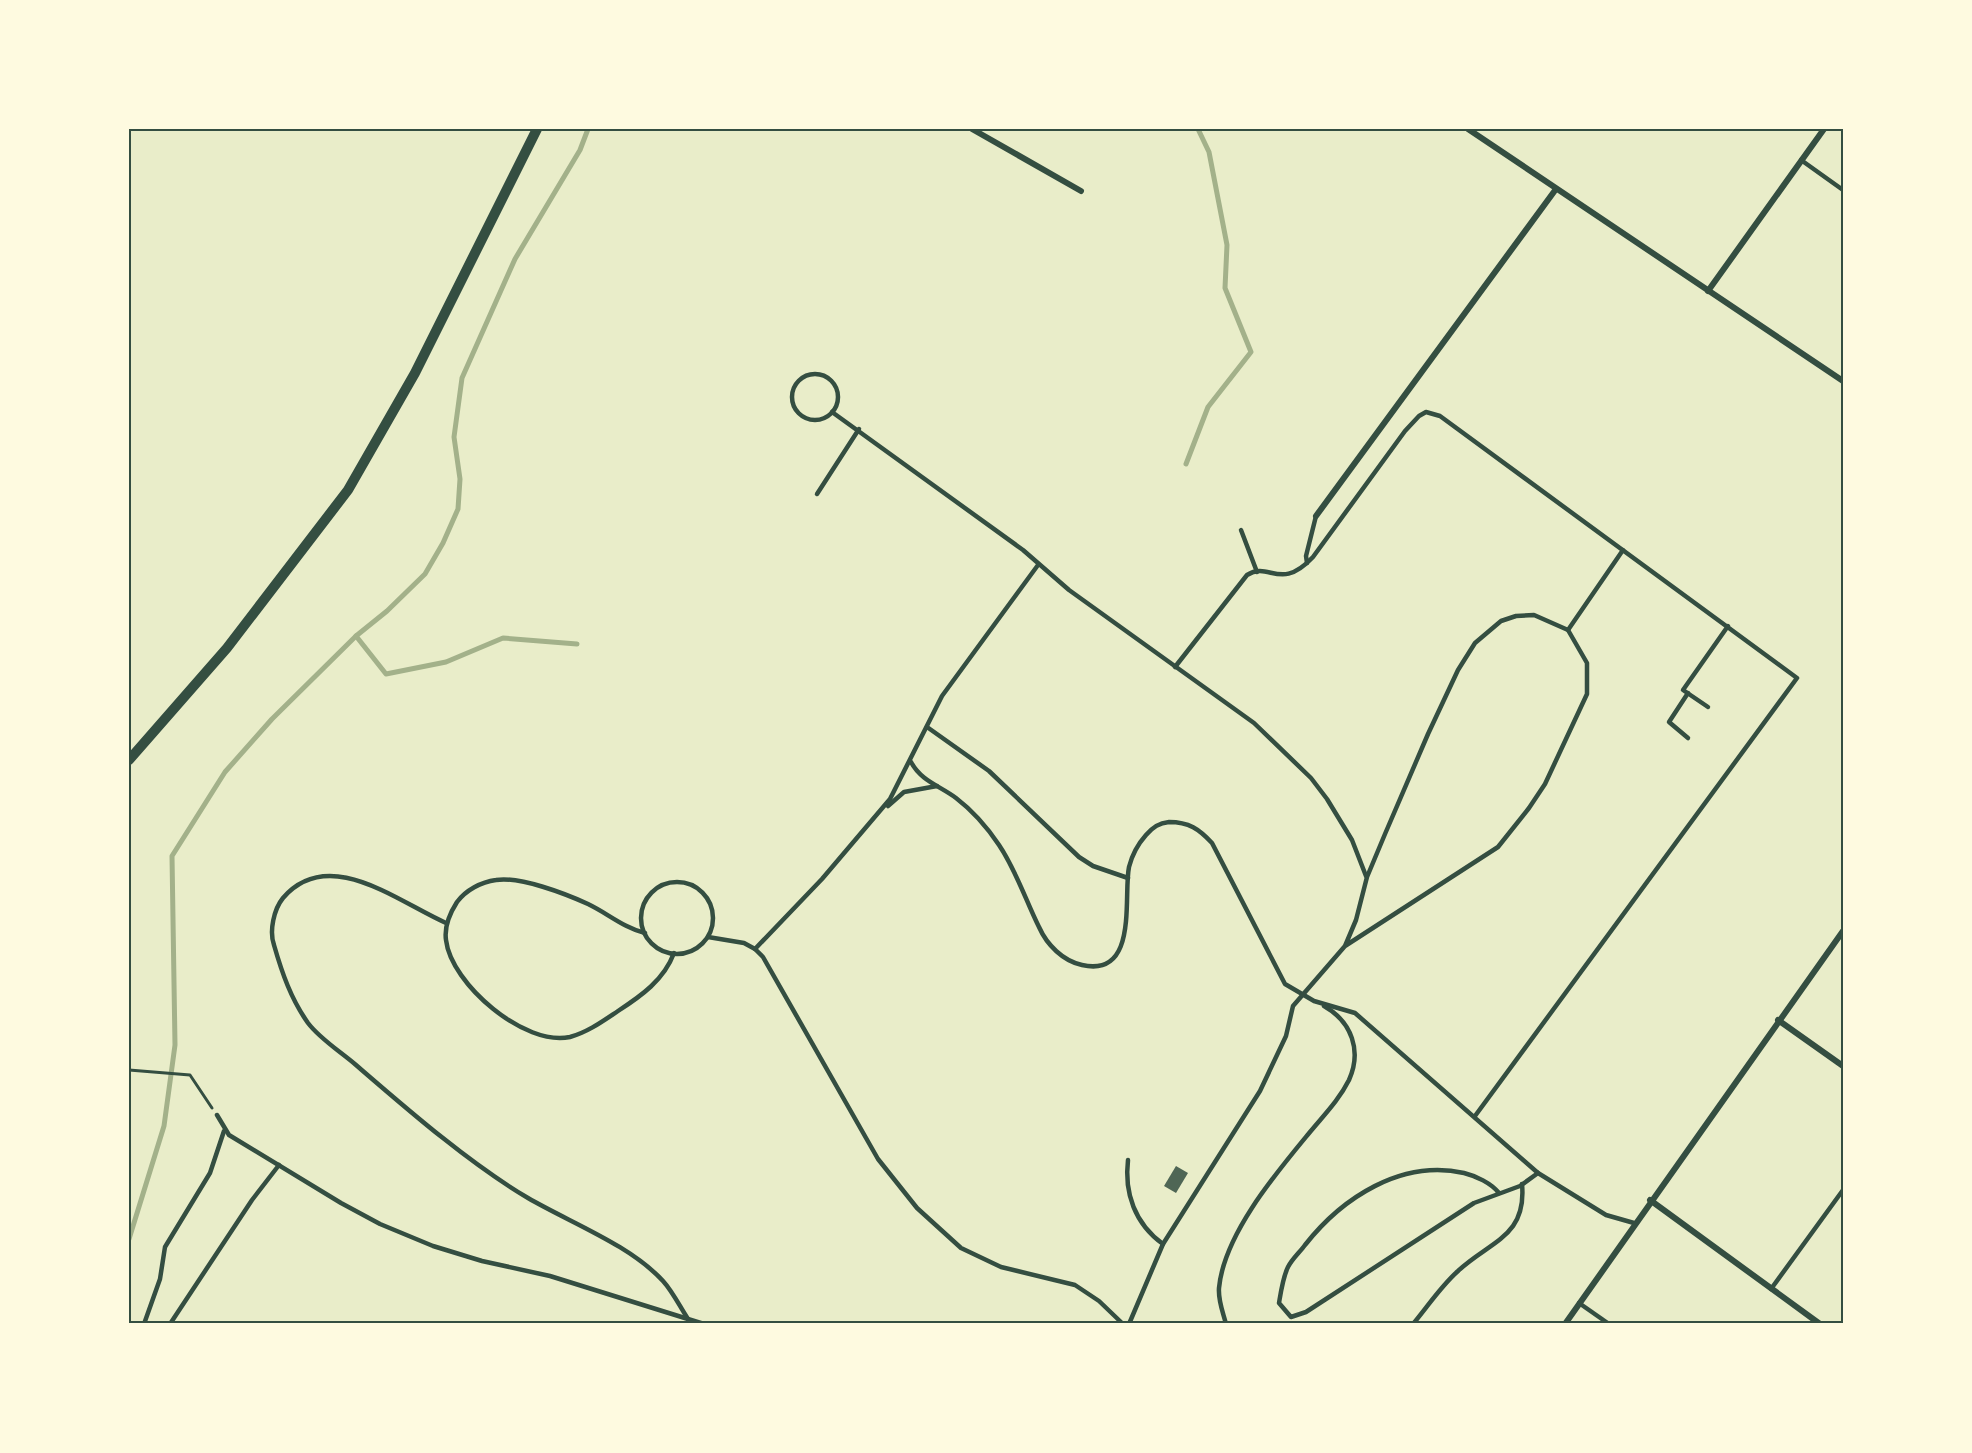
<svg xmlns="http://www.w3.org/2000/svg" width="1972" height="1453" viewBox="0 0 1972 1453" font-family="Roboto,sans-serif">
  <style>
    .lines { fill: none; stroke-linecap: round; stroke-linejoin: round }
    .stream { stroke: #a3b18a; stroke-width: 5 }
    .building { fill: #4f6655 }
    .path { stroke: #344e41; stroke-width: 3 }
    .service { stroke: #344e41; stroke-width: 4.5 }
    .minor { stroke: #344e41; stroke-width: 6 }
    .tertiary { stroke: #344e41; stroke-width: 10 }
    .neatline { fill: none; stroke: #344e41; stroke-width: 2 }
  </style>
  <rect width="100%" height="100%" fill="#e9edc9"/>
  <g class="lines">
    <g class="stream">
      <polyline points="1186,464 1208,407 1251,352 1225,288 1227,245 1209,152 1198,129"/>
      <polyline points="356,636 386,674 446,662 503,638 577,644"/>
      <polyline points="129,1239 164,1126 175,1045 172,856 225,772 272,719 356,636 387,611 425,574 443,543 458,509 460,479 454,437 462,378 515,259 580,150 588,129"/>
    </g>
  </g>
  <polygon class="building" points="1176,1166 1188,1173 1176,1193 1164,1186"/>
  <g class="lines">
    <polyline class="path" points="129,1070 190,1075 212,1108"/>
    <g class="service">
      <polyline points="1801,160 1843,190"/>
      <circle cx="815" cy="397" r="23"/>
      <polyline points="832,412 1023,550 1069,590 1254,723 1311,778 1327,799 1352,840 1366,876"/>
      <polyline points="817,494 859,429"/>
      <polyline points="1241,530 1257,572"/>
      <polyline points="1307,563 1306,556 1316,516"/>
      <polyline points="1038,565 942,696 890,799 822,879 755,949 763,957 878,1159 917,1208 961,1248 1001,1267 1075,1285 1099,1301 1123,1324"/>
      <polyline points="1568,630 1623,550"/>
      <path d="M 1175,667 L 1247,575 C 1270,561 1280,592 1313,557 L 1405,431 L 1419,416 L 1426,412 L 1440,416 L 1797,678 L 1475,1116"/>
      <polyline points="1708,707 1683,690 1728,626"/>
      <polyline points="927,727 989,771 1079,857 1093,866 1128,878"/>
      <polyline points="1688,738 1669,722 1688,693"/>
      <path d="M 911,762 C 921,781 940,786 956,798 C 973,811 987,827 999,845 C 1016,870 1026,901 1039,927 C 1047,945 1063,961 1082,965 C 1139,978 1123,896 1129,867 C 1132,855 1138,844 1146,835 C 1153,827 1159,823 1169,822 C 1189,822 1199,829 1212,843 L 1285,984 L 1314,1001 L 1355,1013 L 1538,1173 L 1606,1215 L 1634,1223"/>
      <polyline points="888,806 904,792 937,786"/>
      <circle cx="677" cy="918" r="36"/>
      <path d="M 446,923 C 398,902 329,845 283,898 C 274,909 269,931 274,945 C 282,973 291,999 308,1023 C 320,1039 341,1052 356,1065 C 407,1109 470,1164 528,1198 C 571,1223 630,1245 663,1281 C 673,1292 680,1307 688,1319"/>
      <path d="M 645,933 C 624,928 607,913 588,904 C 566,894 520,876 496,880 C 481,882 466,890 457,902 C 450,913 444,926 446,940 C 451,984 525,1047 570,1037 C 588,1032 603,1021 618,1011 C 641,996 664,980 674,953"/>
      <polyline points="708,937 744,943 755,949"/>
      <polyline points="217,1115 229,1135 341,1203 380,1224 433,1246 482,1261 550,1276 704,1324"/>
      <path d="M 1128,1160 C 1124,1193 1135,1224 1163,1244"/>
      <path d="M 1499,1193 C 1491,1183 1476,1176 1464,1173 C 1401,1159 1342,1198 1305,1245 C 1300,1252 1292,1259 1288,1267 C 1283,1277 1281,1291 1279,1303 L 1291,1317 L 1306,1312 L 1474,1203 L 1520,1186 L 1538,1173"/>
      <polyline points="1771,1289 1843,1190"/>
      <polyline points="1579,1303 1609,1324"/>
      <polyline points="144,1324 160,1279 165,1247 210,1173 224,1131"/>
      <polyline points="170,1324 252,1200 279,1165"/>
      <polyline points="1129,1324 1163,1244 1260,1091 1286,1036 1293,1006 1345,946 1356,920 1367,877 1385,834 1428,734 1458,670 1475,643 1501,621 1516,616 1534,615 1568,630 1587,663 1587,694 1545,784 1529,808 1498,847 1345,946"/>
      <path d="M 1226,1324 C 1223,1312 1218,1301 1219,1288 C 1224,1234 1277,1172 1310,1132 C 1324,1115 1339,1100 1349,1080 C 1362,1051 1352,1022 1324,1006"/>
      <path d="M 1413,1324 C 1428,1306 1441,1286 1458,1271 C 1490,1241 1527,1237 1522,1184"/>
    </g>
    <g class="minor">
      <polyline points="972,129 1081,191"/>
      <polyline points="1468,129 1843,381"/>
      <polyline points="1708,291 1824,129"/>
      <polyline points="1316,516 1556,189"/>
      <polyline points="1778,1020 1843,1066"/>
      <polyline points="1650,1200 1820,1324"/>
      <polyline points="1565,1324 1843,931"/>
    </g>
    <polyline class="tertiary" points="129,760 227,648 348,490 415,373 537,129"/>
  </g>
  <rect width="1972" height="1453" fill="none" stroke="#fefae0" stroke-width="261"/>
  <rect x="130" y="130" width="1712" height="1192" class="neatline"/>
</svg>
